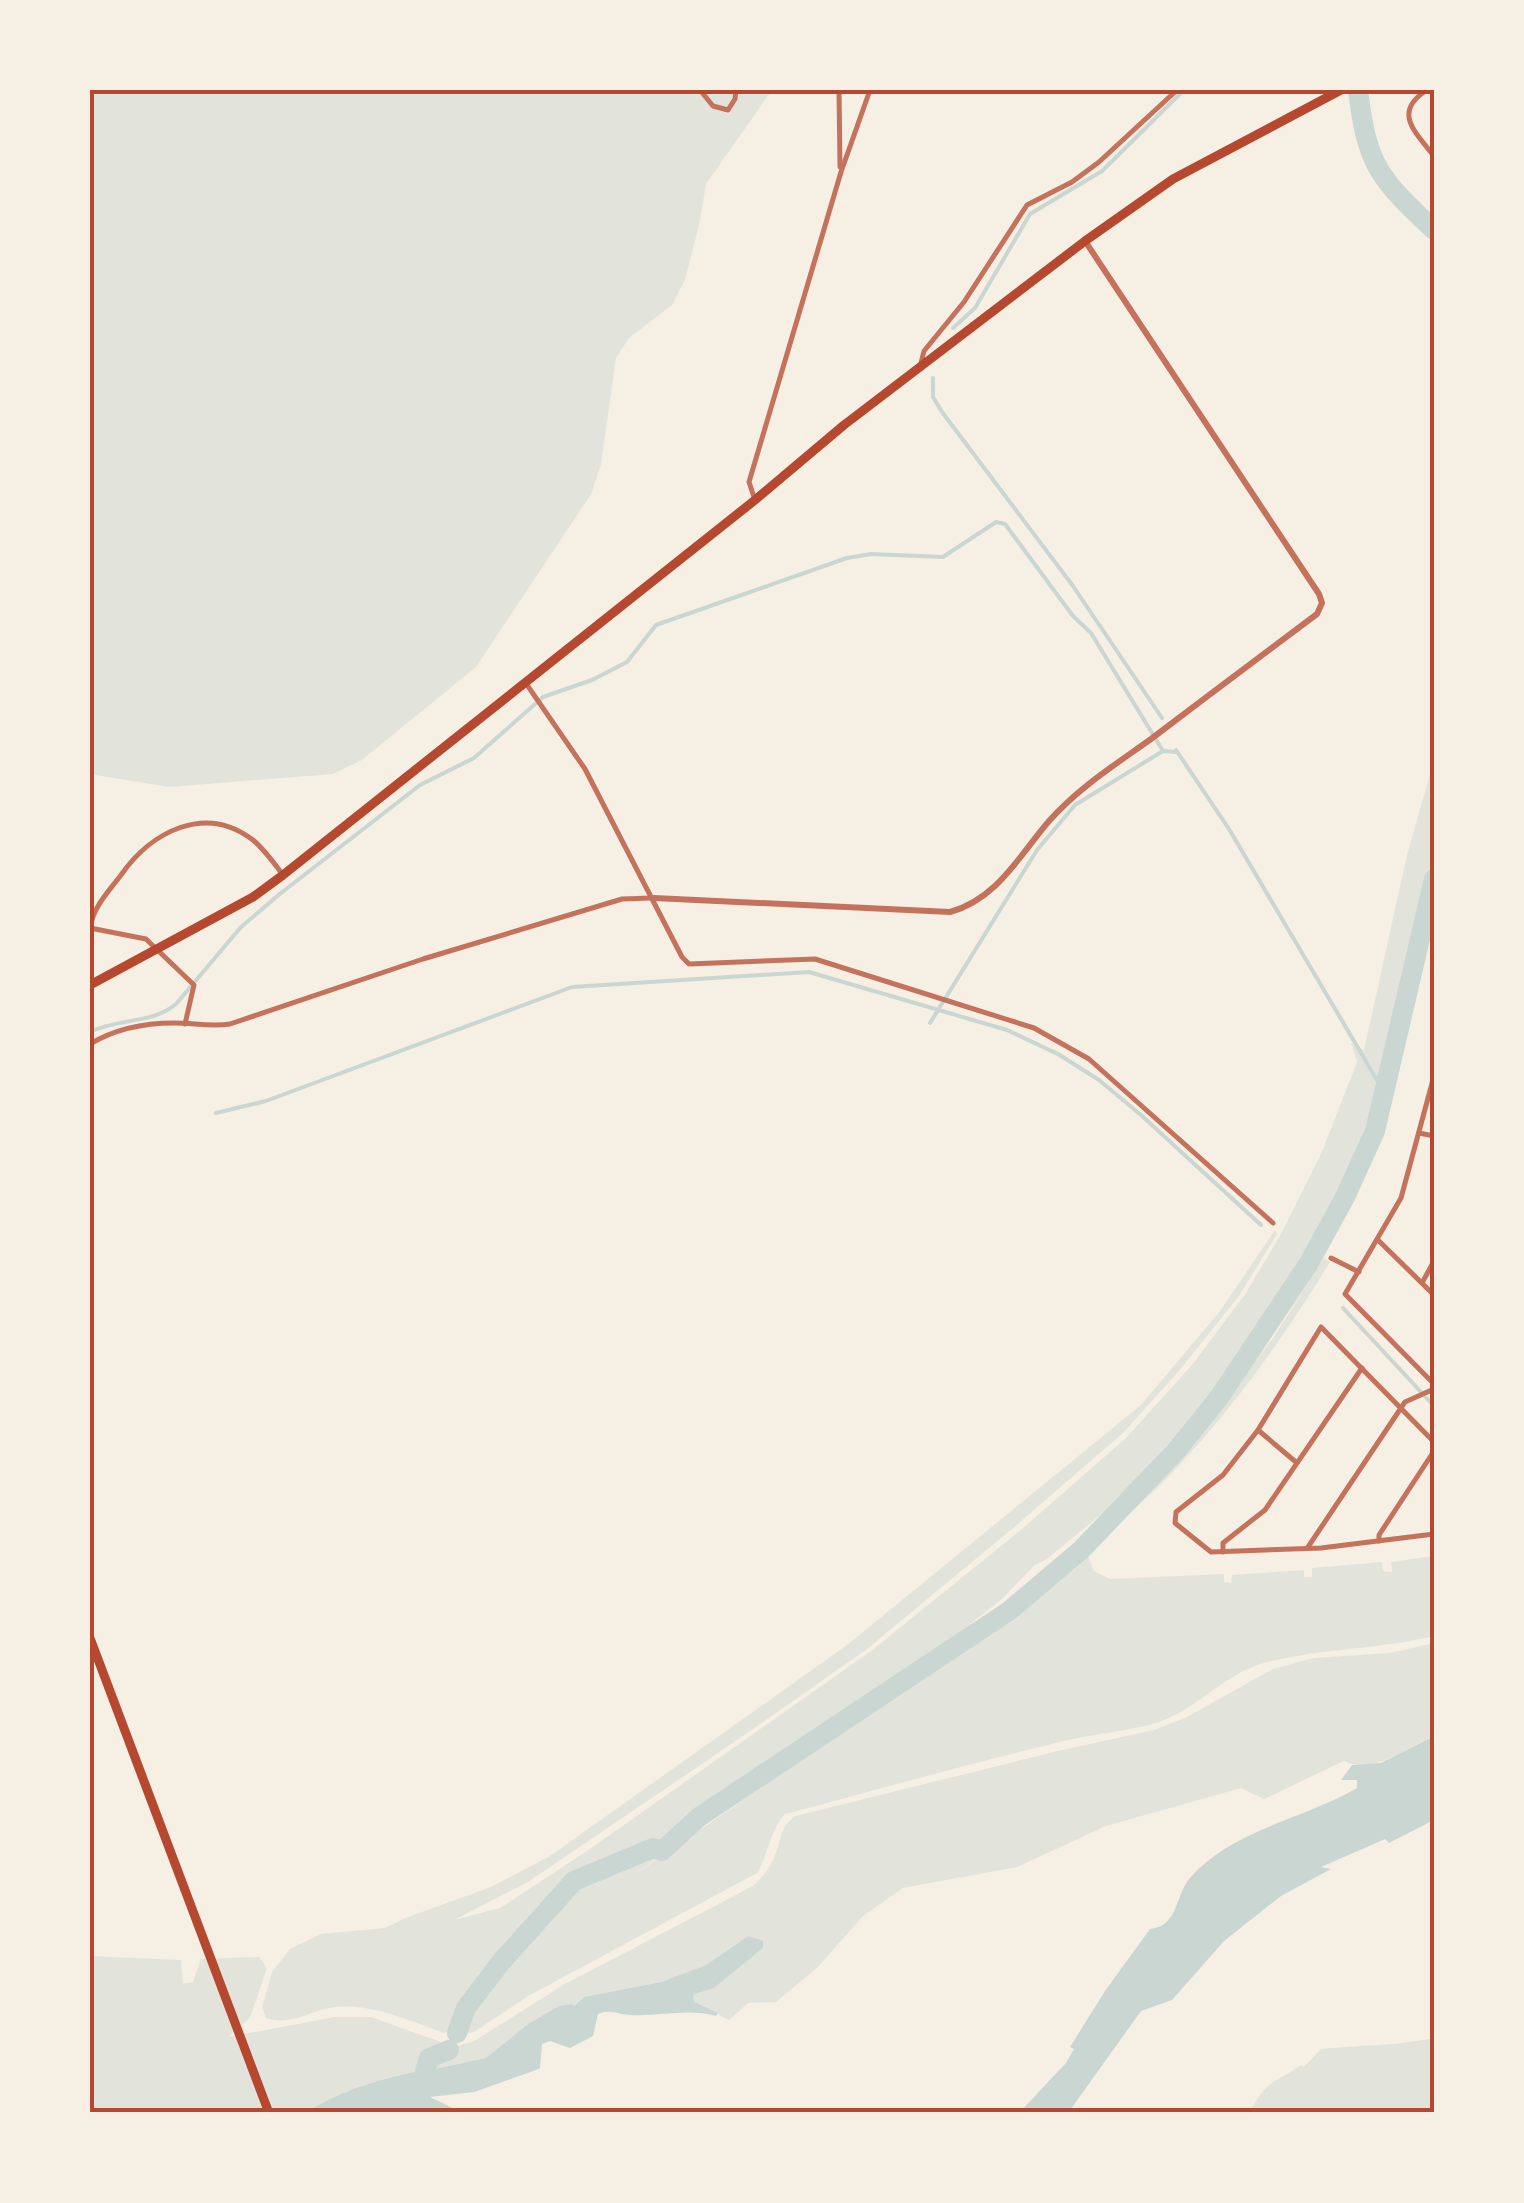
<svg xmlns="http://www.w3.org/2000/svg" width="1524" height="2203" viewBox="0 0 1524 2203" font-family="Arial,sans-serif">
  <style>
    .green { fill: #e2e4dc }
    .water { fill: #c9d6d2 }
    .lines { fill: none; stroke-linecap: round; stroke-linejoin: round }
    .stream { stroke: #c9d6d2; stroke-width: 4 }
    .river { stroke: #c9d6d2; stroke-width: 20 }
    .minor { stroke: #c5725c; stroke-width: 5 }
    .tertiary { stroke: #c5725c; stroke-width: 6 }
    .primary { stroke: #b5482f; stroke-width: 9 }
    .trunk { stroke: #b5482f; stroke-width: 9 }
    .neatline { fill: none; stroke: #b5482f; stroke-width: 4 }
  </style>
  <rect width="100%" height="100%" fill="#f6efe4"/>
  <g class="green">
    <polygon points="90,90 772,90 706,184 700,221 685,280 672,305 629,338 616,358 601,464 591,494 476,667 362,760 333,774 169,787 90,774"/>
    <path d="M 1434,760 C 1434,805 1440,869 1433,912 C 1402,1114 1316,1293 1178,1444 C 1139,1486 1091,1522 1047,1559 L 1035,1565 L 1002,1599 L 852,1717 L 631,1877 L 899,1693 L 1151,1482 L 1209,1421 L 1273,1338 L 1324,1258 L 1330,1262 C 1282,1341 1227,1417 1162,1483 C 1141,1505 1115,1523 1092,1543 L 1088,1556 L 1094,1571 L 1110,1579 L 1224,1574 L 1224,1582 L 1231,1583 L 1232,1575 L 1304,1570 L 1304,1577 L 1312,1577 L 1312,1568 L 1382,1562 L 1383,1571 L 1392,1572 L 1391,1562 L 1434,1556 L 1434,1636 C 1377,1650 1317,1648 1261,1664 C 1222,1676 1195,1711 1156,1723 C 1129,1731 1101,1733 1073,1739 C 977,1761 881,1789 785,1814 C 770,1830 769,1853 757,1873 L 530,1995 L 474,2032 L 462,2035 L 471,2024 L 470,2017 L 456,2014 L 449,2031 L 444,2033 C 410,2021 372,2003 335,2007 C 310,2010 292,2027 266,2018 L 262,2008 L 272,1972 L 290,1949 L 321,1934 L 385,1928 L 408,1917 L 491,1887 L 550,1856 L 847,1645 L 1141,1405 L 1220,1311 L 1275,1230 L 1277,1234 L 1239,1296 L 1179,1371 L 1123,1433 L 1012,1529 L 867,1649 L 743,1736 L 528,1882 L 454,1920 L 500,1908 L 587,1851 L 871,1651 L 1022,1529 L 1126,1438 L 1192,1365 L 1246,1293 L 1281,1234 L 1321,1154 L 1357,1062 L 1351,1043 L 1364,1050 L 1407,855 Z"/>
    <path d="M 1434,1643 L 1434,1736 C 1406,1747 1376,1775 1344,1761 L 1264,1799 L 1241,1788 L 1106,1826 L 1017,1867 L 903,1888 L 863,1916 L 818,1967 L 776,2002 L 748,2003 L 729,2020 L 694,2002 L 693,1995 L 714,1988 L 763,1948 L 748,1936 L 706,1965 L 661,1982 L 584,1997 L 573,2007 L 528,2024 L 486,2058 L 431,2071 L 435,2057 L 451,2051 L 439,2047 L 424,2070 C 383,2078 341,2091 306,2113 L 90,2113 L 90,1956 L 181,1960 L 183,1984 L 193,1982 L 201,1959 L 259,1957 L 267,1968 L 250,2018 L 228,2037 L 335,2017 L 371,2017 L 455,2047 L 474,2041 L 565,1984 L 753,1886 C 761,1878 768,1871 773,1860 C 781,1844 779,1827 795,1816 L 1062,1750 L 1154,1730 L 1185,1718 L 1273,1669 L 1313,1658 L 1390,1653 Z"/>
    <path d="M 1434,2038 L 1434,2113 L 1250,2113 C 1265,2080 1274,2084 1301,2065 L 1304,2067 L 1321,2049 C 1359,2045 1396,2046 1434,2038 Z"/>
  </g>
  <g class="water">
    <path d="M 1434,1736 L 1434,1820 L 1389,1843 L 1385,1839 L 1321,1867 L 1331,1869 L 1281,1896 L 1224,1941 L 1172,2000 L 1141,2011 L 1068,2113 L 1019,2113 L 1066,2063 L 1074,2049 L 1070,2047 L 1105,1991 L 1150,1929 C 1179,1926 1175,1895 1190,1878 C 1233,1829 1302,1820 1357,1788 L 1357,1780 L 1341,1780 L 1352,1765 L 1381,1763 Z"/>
    <path d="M 748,1936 L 763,1941 L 763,1948 L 714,1988 L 693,1995 L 694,2002 L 718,2013 L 716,2016 C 688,2008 658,2017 629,2015 C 617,2014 609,2009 598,2014 L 593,2036 L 570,2048 L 550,2041 L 542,2044 L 540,2068 L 536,2070 L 474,2092 L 430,2097 L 463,2113 L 306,2113 C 340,2090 384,2078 424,2070 L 439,2046 L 444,2051 L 431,2063 L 431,2070 L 486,2058 L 528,2024 L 559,2006 L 572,2004 L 574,2006 L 584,1997 L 661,1982 L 706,1965 Z"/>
  </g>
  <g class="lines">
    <g class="stream">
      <polyline points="953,328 975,308 1030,214 1102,171 1184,90"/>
      <polyline points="933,378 933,397 942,412 1073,586 1162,718"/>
      <polyline points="1176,750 1229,829 1384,1092"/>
      <polyline points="930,1023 1037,850 1075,805 1163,751 1177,752"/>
      <path d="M 90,1032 C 118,1018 153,1024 176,1004 L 241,927 L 281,893 L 420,785 L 474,758 L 543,697 L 592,680 L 627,662 L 656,625 L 847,558 L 871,554 L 943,557 L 996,522 L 1005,524 L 1073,616 L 1091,633 L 1163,751"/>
      <polyline points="216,1113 266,1101 572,987 809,972 1007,1030 1058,1054 1099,1080 1141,1115 1261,1225"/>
      <polyline points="1343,1308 1434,1406"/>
    </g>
    <g class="river">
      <path d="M 1358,90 C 1367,166 1379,178 1434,230"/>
      <polyline points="457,2033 466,2008 501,1962 574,1881 653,1848 662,1851 699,1817 1009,1611 1082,1549 1176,1451 1218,1399 1309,1263 1345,1197 1375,1131 1434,879"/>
      <polyline points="414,2086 422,2081 429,2058 449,2050"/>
    </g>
    <g class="minor">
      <polyline points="700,90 713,106 728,110 735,99 736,90"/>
      <polyline points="839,90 840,167"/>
      <path d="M 1427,90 C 1392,112 1415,132 1434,156"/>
      <polyline points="921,363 924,351 964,302 1027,205 1072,182 1099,162 1177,90"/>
      <polyline points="754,497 749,482 841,172 870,90"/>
      <polyline points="525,682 585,769 682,957 689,964 815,959 1034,1028 1089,1059 1273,1223"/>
      <path d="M 90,928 C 93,907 109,891 121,875 C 151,832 205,803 253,840 C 264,849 274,863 283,875"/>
      <polyline points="90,928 146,939 194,985 185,1024"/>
      <path d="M 90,1044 C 115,1029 145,1023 174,1023 C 194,1023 210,1027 230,1024 L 423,959 L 622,899 L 652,898"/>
      <polyline points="1434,1076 1401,1198 1345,1294 1434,1384"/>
      <polyline points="1419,1133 1434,1136"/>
      <polyline points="1379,1241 1434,1295"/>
      <polyline points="1331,1258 1359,1272"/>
      <polyline points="1422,1283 1434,1261"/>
      <polyline points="1258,1430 1297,1463"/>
      <polyline points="1434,1442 1321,1327 1258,1430 1223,1475 1176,1512 1175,1523 1211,1552 1321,1548 1434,1534"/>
      <polyline points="1379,1541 1379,1535 1434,1451"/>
      <polyline points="1308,1547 1405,1402 1434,1389"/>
      <polyline points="1223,1552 1223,1543 1265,1510 1362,1368"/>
    </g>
    <path class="tertiary" d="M 654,898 L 950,912 C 997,899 1019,856 1049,821 C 1078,788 1116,764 1151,739 C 1206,697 1261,656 1317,614 L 1322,603 L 1319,594 L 1085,241"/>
    <polyline class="primary" points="90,985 253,897 283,875 755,500 844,425 1085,241 1173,179 1341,90"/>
    <polyline class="trunk" points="90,1638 269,2113"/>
  </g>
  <rect width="1524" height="2203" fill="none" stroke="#f6efe4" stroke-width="185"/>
  <rect x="92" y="92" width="1340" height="2018" class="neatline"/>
</svg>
